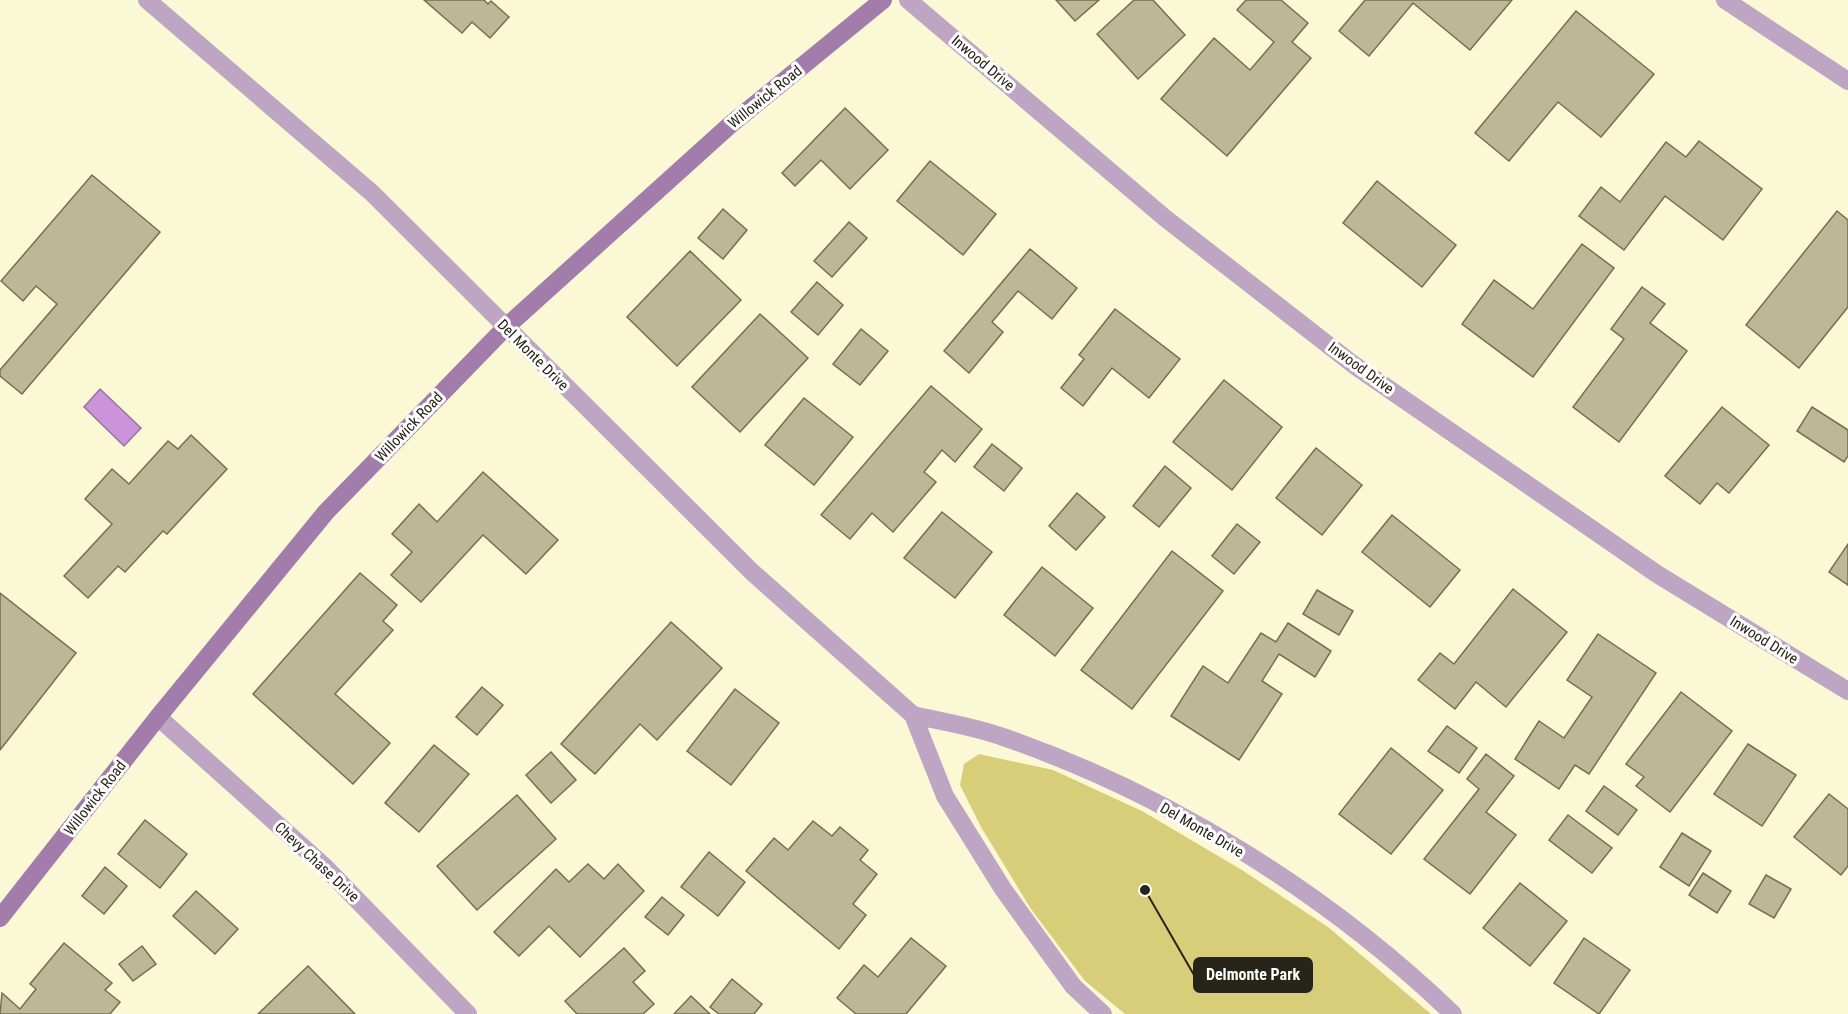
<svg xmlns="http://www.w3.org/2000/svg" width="1848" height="1014" viewBox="0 0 1848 1014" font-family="'Roboto Condensed',sans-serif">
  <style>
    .green { fill: #d8ce79 }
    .water { fill: #cb93da; stroke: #9a72a0; stroke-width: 1.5 }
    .building { fill: #bcb897; stroke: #737051; stroke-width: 1.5 }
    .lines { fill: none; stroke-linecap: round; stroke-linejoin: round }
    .street { stroke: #bea5c4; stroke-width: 18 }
    .secondary { stroke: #a27dab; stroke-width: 18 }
    .labels { text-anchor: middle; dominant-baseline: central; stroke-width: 6; stroke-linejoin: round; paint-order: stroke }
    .street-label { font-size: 15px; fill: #272519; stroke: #fff }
    .leader { fill: none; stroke: #272519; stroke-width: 2 }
    .callout-dot { fill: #272519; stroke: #fff; stroke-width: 2 }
    .callout { fill: #272519; stroke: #272519; stroke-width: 2 }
    .callout-label { font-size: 16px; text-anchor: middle; font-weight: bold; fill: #fff }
  </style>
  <rect width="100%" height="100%" fill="#fbf8d5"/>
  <polygon class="green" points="979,754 1053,770 1142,811 1242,870 1328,927 1431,1014 1125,1014 1085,981 1031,909 981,827 960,785 964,764"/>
  <polygon class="water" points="100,389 141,428 124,446 84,407"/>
  <g class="building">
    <polygon points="424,0 484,0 488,4 491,1 509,17 490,38 472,22 462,33"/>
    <polygon points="1056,0 1099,0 1075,21"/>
    <polygon points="1134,0 1153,0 1185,35 1138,79 1097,34"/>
    <polygon points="1246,0 1281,0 1308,23 1292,42 1311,58 1227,156 1161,99 1214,38 1250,70 1274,42 1237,10"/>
    <polygon points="1365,0 1512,0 1470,50 1413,3 1369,56 1339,31"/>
    <polygon points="1576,11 1654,74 1601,137 1558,102 1509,161 1475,133"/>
    <polygon points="845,108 888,150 850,189 821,160 795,186 782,173"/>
    <polygon points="1699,141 1762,189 1723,240 1665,196 1624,250 1579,216 1601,187 1620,202 1666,142 1686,157"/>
    <polygon points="930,161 996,214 963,255 897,201"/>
    <polygon points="92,175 160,232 22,394 0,376 0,370 57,304 36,286 23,301 1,281"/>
    <polygon points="1377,181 1456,245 1422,287 1343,223"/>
    <polygon points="723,209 747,230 723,259 698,238"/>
    <polygon points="1837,211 1848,220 1848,307 1799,368 1746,325"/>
    <polygon points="849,222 867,238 832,277 814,261"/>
    <polygon points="1582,244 1614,268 1533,377 1462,324 1494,280 1533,309"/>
    <polygon points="1030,249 1077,288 1052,319 1018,291 992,322 1003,332 969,373 944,351"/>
    <polygon points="690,251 741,300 677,366 627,317"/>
    <polygon points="817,282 843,305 818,335 791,312"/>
    <polygon points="1642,287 1665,304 1650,323 1687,351 1619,442 1573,407 1624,339 1611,329"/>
    <polygon points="1115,309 1180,359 1149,398 1112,368 1083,406 1061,388 1084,359 1079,355"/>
    <polygon points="760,314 808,358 740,432 692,387"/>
    <polygon points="861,329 888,351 860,385 833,364"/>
    <polygon points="1224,380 1282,427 1232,490 1173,442"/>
    <polygon points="931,386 982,429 955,462 942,450 924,472 936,482 893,532 872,513 850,539 821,515"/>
    <polygon points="804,398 853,437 814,485 765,445"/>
    <polygon points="1722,407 1769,445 1729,493 1717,483 1700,504 1665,476"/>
    <polygon points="1812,407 1848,430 1848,456 1844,462 1797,431"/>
    <polygon points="191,435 227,469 167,534 163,531 125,572 118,566 88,598 64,576 112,524 85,499 112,469 129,484 168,441 178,449"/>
    <polygon points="992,444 1022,468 1004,491 974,467"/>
    <polygon points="1316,448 1362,485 1322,535 1276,498"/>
    <polygon points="1165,466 1191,488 1159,527 1133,506"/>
    <polygon points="483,472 558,540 526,574 483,535 421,602 391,575 412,552 392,534 419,504 437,522"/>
    <polygon points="1077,493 1105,517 1076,550 1049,526"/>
    <polygon points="942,512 992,552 955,598 904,558"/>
    <polygon points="1392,515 1460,570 1430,607 1362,552"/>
    <polygon points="1237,524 1260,542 1234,574 1212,556"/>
    <polygon points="1848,544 1848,585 1829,572"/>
    <polygon points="1172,551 1223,591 1132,709 1081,670"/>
    <polygon points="1042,567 1093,608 1055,656 1004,615"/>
    <polygon points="360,573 397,605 383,621 393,630 335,694 390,743 353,784 253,694"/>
    <polygon points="1513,589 1567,632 1506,707 1476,682 1455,709 1418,680 1440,653 1454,664"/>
    <polygon points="1317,590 1353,611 1339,635 1303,614"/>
    <polygon points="0,593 76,653 0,750"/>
    <polygon points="671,622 722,668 657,740 640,724 595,774 561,744"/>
    <polygon points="1288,623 1331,651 1315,677 1279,654 1262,681 1282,694 1239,760 1171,716 1203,666 1228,683 1261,633 1276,642"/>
    <polygon points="1598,634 1656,673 1589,774 1575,765 1559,789 1515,759 1539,721 1564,738 1592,697 1567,680"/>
    <polygon points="482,687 503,705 477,735 456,717"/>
    <polygon points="735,689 779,723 731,785 687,751"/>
    <polygon points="1681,692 1732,731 1670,812 1636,786 1644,777 1626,764"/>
    <polygon points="1447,726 1477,748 1459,773 1428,751"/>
    <polygon points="1748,744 1796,775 1762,826 1714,794"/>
    <polygon points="434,745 469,774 419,832 385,803"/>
    <polygon points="1391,748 1443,790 1391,854 1339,814"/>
    <polygon points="551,752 576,780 551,803 526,775"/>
    <polygon points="1486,754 1514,776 1486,812 1516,835 1470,894 1424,859 1479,789 1467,779"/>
    <polygon points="1604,786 1637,810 1618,835 1586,811"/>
    <polygon points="1829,794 1848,809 1848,866 1841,875 1794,837"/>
    <polygon points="517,795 556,839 477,910 437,866"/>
    <polygon points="1568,815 1612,848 1592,873 1549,840"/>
    <polygon points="145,820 187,854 160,888 118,854"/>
    <polygon points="813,821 832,836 840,827 868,850 860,860 877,874 853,904 866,915 839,949 746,871 774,838 788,850"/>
    <polygon points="1682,833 1711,851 1689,886 1660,867"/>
    <polygon points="709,852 745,882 718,916 681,887"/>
    <polygon points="588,864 604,879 618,864 644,891 580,957 549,926 519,956 494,932 556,869 569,882"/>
    <polygon points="105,867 127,886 104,914 82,896"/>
    <polygon points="1703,873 1731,891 1717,913 1689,895"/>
    <polygon points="1766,875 1791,889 1774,918 1749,904"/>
    <polygon points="1520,883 1567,921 1530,966 1483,928"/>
    <polygon points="196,891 238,929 215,954 173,916"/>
    <polygon points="662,897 684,915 668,935 645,917"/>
    <polygon points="911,938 946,966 906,1014 856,1014 837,998 864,965 878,977"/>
    <polygon points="1584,938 1630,970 1599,1014 1554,983"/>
    <polygon points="64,943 112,983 105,990 120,1002 110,1014 0,1014 2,993 20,1009 36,989 30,984"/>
    <polygon points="142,946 156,964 133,981 119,964"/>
    <polygon points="624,948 645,971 633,982 654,1004 643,1014 577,1014 565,1001"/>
    <polygon points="308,966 355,1014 258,1014"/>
    <polygon points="732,979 762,1004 754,1014 719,1014 710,1007"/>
    <polygon points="691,996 710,1014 674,1014"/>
  </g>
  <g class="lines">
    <g class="street">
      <polyline points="147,0 372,193 752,572 913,715 945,796 1003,889 1073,986 1103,1014"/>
      <polyline points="908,0 1165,218 1354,365 1657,574 1848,691"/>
      <polyline points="1725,0 1848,81"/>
      <path d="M 913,715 C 944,722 977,727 1006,738 C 1170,795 1328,894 1453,1014"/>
      <polyline points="158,717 325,867 468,1014"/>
    </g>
    <polyline class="secondary" points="0,918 158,717 326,512 506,327 730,125 883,0"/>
  </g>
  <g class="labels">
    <g class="street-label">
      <text transform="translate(983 63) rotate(40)">Inwood Drive</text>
      <text transform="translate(765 97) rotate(-39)">Willowick Road</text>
      <text transform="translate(533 355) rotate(45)">Del Monte Drive</text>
      <text transform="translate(1361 368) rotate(36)">Inwood Drive</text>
      <text transform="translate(409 427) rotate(-46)">Willowick Road</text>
      <text transform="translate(1764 640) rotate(32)">Inwood Drive</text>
      <text transform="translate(95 798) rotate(-52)">Willowick Road</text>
      <text transform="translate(1202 830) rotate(30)">Del Monte Drive</text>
      <text transform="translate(317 862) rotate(43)">Chevy Chase Drive</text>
    </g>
  </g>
  <path class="leader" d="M1145 890L1194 975"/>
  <circle class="callout-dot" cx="1145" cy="890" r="6"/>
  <rect class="callout" x="1194" y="958" width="118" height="34" rx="6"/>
  <g class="callout-label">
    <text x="1253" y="980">Delmonte Park</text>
  </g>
</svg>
